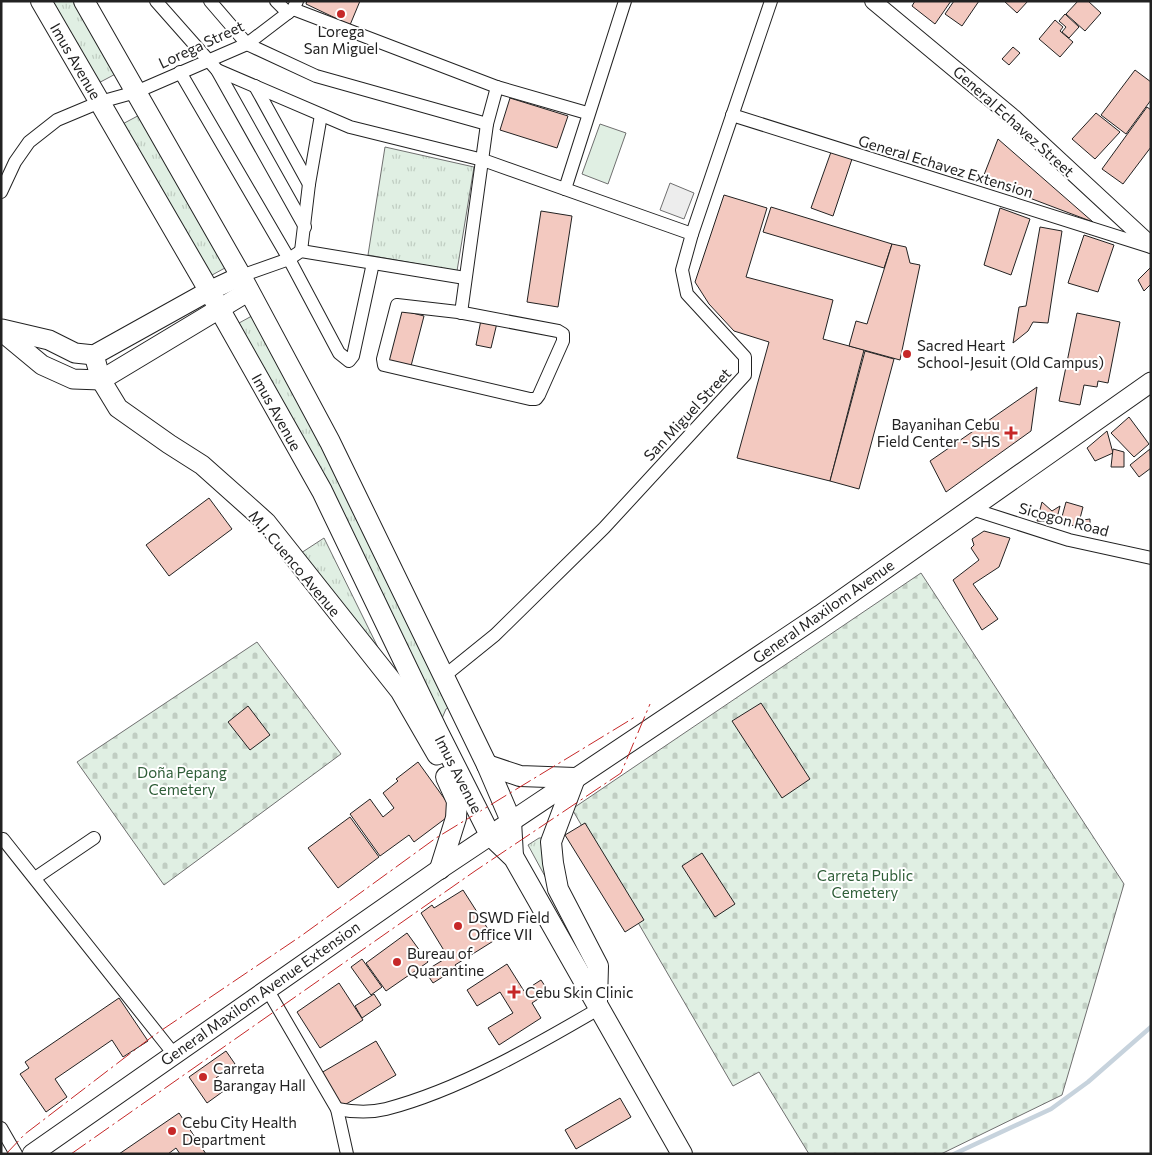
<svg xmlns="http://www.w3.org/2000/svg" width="1152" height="1155" viewBox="0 0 1152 1155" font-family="Commissioner,sans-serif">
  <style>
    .grass { fill: url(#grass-tufts); stroke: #6f6f6f }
    .cemetery { fill: url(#cemetery-stones); stroke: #6f6f6f }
    .garden { fill: #e0efe3; stroke: #6f6f6f }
    .parking { fill: #ededed; stroke: #6f6f6f }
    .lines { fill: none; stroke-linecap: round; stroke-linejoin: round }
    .stream { stroke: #c7d3dd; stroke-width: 4.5 }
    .building { fill: #f3c9c0; stroke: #222 }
    .minor-casing { stroke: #222; stroke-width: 14 }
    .tertiary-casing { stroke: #222; stroke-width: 18 }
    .secondary-casing { stroke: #222; stroke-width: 21 }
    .primary-casing { stroke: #222; stroke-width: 22 }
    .minor { stroke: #fff; stroke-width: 12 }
    .tertiary { stroke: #fff; stroke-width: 16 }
    .secondary { stroke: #fff; stroke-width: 19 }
    .primary { stroke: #fff; stroke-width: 20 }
    .power { stroke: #c62828; stroke-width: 1; stroke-dasharray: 18 4 2.5 4; stroke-linecap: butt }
    .poi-dot { fill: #c62828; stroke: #fff; stroke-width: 2 }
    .labels { text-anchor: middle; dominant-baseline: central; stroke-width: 4; stroke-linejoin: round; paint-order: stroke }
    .poi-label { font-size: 15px; fill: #222; stroke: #fff; text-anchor: start }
    .street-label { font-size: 15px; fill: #222; stroke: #fff }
    .park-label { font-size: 15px; fill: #2f5e38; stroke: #fff }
  </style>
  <defs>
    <pattern id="grass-tufts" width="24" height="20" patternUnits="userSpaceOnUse" patternTransform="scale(1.25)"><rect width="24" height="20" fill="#e0efe3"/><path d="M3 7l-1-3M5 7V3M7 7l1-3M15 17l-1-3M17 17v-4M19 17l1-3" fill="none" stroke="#c0cdc2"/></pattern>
    <pattern id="cemetery-stones" width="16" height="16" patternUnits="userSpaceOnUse" patternTransform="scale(1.25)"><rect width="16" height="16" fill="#e0efe3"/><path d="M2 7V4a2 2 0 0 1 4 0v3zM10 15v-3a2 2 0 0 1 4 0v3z" fill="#c0cdc2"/></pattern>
  </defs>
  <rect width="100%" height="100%" fill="#fff"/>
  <g class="grass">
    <polygon points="41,1 84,1 123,70 91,87"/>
    <polygon points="147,111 234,263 203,280 115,128"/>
    <polygon points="385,147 474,167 457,271 368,255"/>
    <polygon points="259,312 457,704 446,709 437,730 230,328"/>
    <polygon points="324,538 397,686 301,553"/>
    <polygon points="539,838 542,838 547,880 528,845"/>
  </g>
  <g class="cemetery">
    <polygon points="921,573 1124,884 1062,1095 941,1154 809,1154 759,1072 733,1086 572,809"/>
    <polygon points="257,642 341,754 164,885 77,762"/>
  </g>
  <polygon class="garden" points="600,124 626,133 608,184 582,174"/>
  <polygon class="parking" points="670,183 694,193 684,219 660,210"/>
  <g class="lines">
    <polyline class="stream" points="954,1154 1051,1109 1088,1082 1151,1027"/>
  </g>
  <g class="building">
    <polygon points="307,1 360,1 350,25 306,4"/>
    <polygon points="915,1 951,1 935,24 912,6"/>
    <polygon points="954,1 979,1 962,26 945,14"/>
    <polygon points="1004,1 1028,1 1017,13"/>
    <polygon points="1078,1 1088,1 1101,13 1085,31 1066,14"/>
    <polygon points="1065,14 1079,27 1069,38 1062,32 1066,27 1059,21"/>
    <polygon points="1055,20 1063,27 1060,31 1073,42 1060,57 1039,39"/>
    <polygon points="1013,47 1020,53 1009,65 1002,59"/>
    <polygon points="1135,70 1151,82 1151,100 1126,134 1101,115"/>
    <polygon points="510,98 568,116 557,148 500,130"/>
    <polygon points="1147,107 1151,110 1151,147 1123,184 1102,169"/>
    <polygon points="1096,113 1120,132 1095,159 1072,139"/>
    <polygon points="998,139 1093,222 982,180"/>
    <polygon points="831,152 852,159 833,216 811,208"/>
    <polygon points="724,195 767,208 746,277 833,300 823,339 864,350 830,481 737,458 769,342 734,331 709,304 695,282"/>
    <polygon points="771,207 892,244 884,268 763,232"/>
    <polygon points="1000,208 1030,219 1011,275 984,265"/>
    <polygon points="541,211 572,216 558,307 527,302"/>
    <polygon points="1040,227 1062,231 1048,323 1033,322 1028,331 1013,343 1019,307 1026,306"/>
    <polygon points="1084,235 1114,245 1098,292 1068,283"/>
    <polygon points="892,244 906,247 910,263 920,265 900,360 849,346 856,321 867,324"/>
    <polygon points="1151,267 1151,284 1144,291 1138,280"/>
    <polygon points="401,310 424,316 411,366 388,360"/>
    <polygon points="1077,313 1120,322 1108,383 1098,381 1097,387 1084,385 1080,405 1059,401"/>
    <polygon points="481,320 497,323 491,348 476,345"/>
    <polygon points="865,351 894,359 859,489 830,481"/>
    <polygon points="1037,387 1031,431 946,492 930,461"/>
    <polygon points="1129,417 1149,444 1134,457 1111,433"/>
    <polygon points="1107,431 1113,453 1095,461 1087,448"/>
    <polygon points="1113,449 1124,452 1124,467 1111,467"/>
    <polygon points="1150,449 1151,468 1139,477 1130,465"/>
    <polygon points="209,498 232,529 169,576 146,545"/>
    <polygon points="1042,502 1052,511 1060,506 1056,522 1037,521"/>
    <polygon points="1066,502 1083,507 1078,526 1060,524"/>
    <polygon points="1090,519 1090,529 1083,530 1083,520"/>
    <polygon points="984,531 1010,538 999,567 973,584 998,619 982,630 953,580 979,560 971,548 974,545 972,539"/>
    <polygon points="761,703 810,779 782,798 732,721"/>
    <polygon points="248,706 270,735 250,750 228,722"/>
    <polygon points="418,762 454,812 414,842 409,835 380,856 350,814 370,799 383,817 394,808 383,793 398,781 396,779"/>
    <polygon points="350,817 379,857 338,888 308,848"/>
    <polygon points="585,823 644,920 625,932 565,835"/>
    <polygon points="702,853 735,904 715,917 682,866"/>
    <polygon points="463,890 495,940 455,965 457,968 433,983 425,971 448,957 421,913 432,905 434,908"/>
    <polygon points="407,933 428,962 386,991 366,963"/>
    <polygon points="362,959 382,987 371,995 351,967"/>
    <polygon points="507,964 524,991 541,980 549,992 532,1003 541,1018 499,1045 488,1028 513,1013 500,992 477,1006 467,990"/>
    <polygon points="339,983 363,1020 320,1048 297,1012"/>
    <polygon points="374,994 381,1005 362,1018 355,1006"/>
    <polygon points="119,998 148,1041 123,1057 112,1040 55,1079 67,1097 46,1112 20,1074 29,1068 25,1062"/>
    <polygon points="376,1041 396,1075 341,1107 321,1073"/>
    <polygon points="226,1051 235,1064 216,1078 225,1090 207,1103 189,1077"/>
    <polygon points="620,1098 631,1117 576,1149 565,1130"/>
    <polygon points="179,1113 206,1154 180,1154 176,1148 168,1154 119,1154"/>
  </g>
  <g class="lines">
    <g class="minor-casing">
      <g id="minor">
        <polyline points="156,1 217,70 305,227"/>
        <polyline points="210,1 247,44 316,76 487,124"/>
        <polyline points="276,1 288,13"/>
        <polyline points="293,9 497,87 587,113"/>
        <polyline points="217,70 350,127 483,160 692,234"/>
        <polyline points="180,72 289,259 339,353 349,361 353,356 373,263"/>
        <polyline points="255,86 309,184"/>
        <polyline points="732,115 1151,247"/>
        <polyline points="565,189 625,1"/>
        <polyline points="1,192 15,162 29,142 57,120 100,102 136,92 247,44 293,9 297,1"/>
        <polyline points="301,251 309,184 321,115"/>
        <polyline points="241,276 289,259 301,251 465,278"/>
        <polygon points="397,305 458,312 558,331 563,334 563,341 539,395 536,399 530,399 384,365 383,359"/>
        <polyline points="461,313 487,124 497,87"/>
        <polyline points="969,508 1069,540 1151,558"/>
        <polyline points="443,677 495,635 604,528 745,375 745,357 687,294 682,270 692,234 771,1"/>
        <polyline points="3,839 173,1053"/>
        <polyline points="35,878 94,838"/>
        <polyline points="267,989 337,1109 347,1154"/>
        <path d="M 337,1109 C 353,1112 370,1113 386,1109 C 459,1090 535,1046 600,1008"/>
        <polyline points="1,1128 16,1154"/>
      </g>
    </g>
    <g class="tertiary-casing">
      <polyline id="tertiary" points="873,1 1015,119 1151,245"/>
    </g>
    <g class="secondary-casing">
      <g id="secondary">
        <polyline points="2,329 49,340 75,353 94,355 209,291 241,276"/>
        <polyline points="1,331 42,365 73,379 101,380 249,291"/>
        <polyline points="94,355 101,380 118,408 169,444 202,465 266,522 400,691 437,755"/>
        <polyline points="32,1154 440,869 820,615 1151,382"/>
      </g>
    </g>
    <g class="primary-casing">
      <g id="primary">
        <polyline points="41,1 203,280 322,491 437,730 490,835 514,858 682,1154"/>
        <polyline points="84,1 241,276 330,442 487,765 511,821 513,856"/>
        <polyline points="487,765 520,776 575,778 551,842 553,863 558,889 598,966 597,1002"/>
        <polyline points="440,869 456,818 457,801 446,777"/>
      </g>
    </g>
    <use href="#minor" class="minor"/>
    <use href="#tertiary" class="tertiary"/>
    <use href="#secondary" class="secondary"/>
    <use href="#primary" class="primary"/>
    <g class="power">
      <polyline points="6,1154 25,1134 153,1036 301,936 436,838 635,717"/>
      <polyline points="71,1154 475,871 621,773 650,704"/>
    </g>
  </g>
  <g class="poi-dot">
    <circle cx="341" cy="14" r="5"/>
    <circle cx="907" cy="354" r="5"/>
    <path d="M1008.5 425.5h5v5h5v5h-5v5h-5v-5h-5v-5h5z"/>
    <circle cx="458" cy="926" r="5"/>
    <circle cx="397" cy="962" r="5"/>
    <path d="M511.5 984.5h5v5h5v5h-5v5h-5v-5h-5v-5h5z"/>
    <circle cx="203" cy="1077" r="5"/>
    <circle cx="172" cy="1131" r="5"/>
  </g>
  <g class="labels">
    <g class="poi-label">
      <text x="341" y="31" text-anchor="middle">Lorega<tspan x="341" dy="17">San Miguel</tspan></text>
      <text x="917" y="345">Sacred Heart<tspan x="917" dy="17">School-Jesuit (Old Campus)</tspan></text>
      <text x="1000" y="424" text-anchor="end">Bayanihan Cebu<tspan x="1000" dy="17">Field Center - SHS</tspan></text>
      <text x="468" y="917">DSWD Field<tspan x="468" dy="17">Office VII</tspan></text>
      <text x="407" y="953">Bureau of<tspan x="407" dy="17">Quarantine</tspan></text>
      <text x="525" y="992">Cebu Skin Clinic</text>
      <text x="213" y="1068">Carreta<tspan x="213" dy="17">Barangay Hall</tspan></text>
      <text x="182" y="1122">Cebu City Health<tspan x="182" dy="17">Department</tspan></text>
    </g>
    <g class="street-label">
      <text transform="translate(201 44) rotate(-25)">Lorega Street</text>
      <text transform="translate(76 61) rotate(60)">Imus Avenue</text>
      <text transform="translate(1014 121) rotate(42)">General Echavez Street</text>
      <text transform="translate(946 166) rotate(17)">General Echavez Extension</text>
      <text transform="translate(277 412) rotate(61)">Imus Avenue</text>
      <text transform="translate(687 414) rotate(-47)">San Miguel Street</text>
      <text transform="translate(1064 519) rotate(15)">Sicogon Road</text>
      <text transform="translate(295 563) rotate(50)">M.J. Cuenco Avenue</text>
      <text transform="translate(823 611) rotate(-35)">General Maxilom Avenue</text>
      <text transform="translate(459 774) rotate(63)">Imus Avenue</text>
      <text transform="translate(260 993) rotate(-35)">General Maxilom Avenue Extension</text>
    </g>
    <g class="park-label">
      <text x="182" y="772">Doña Pepang<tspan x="182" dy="17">Cemetery</tspan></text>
      <text x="865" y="875">Carreta Public<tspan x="865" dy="17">Cemetery</tspan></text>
    </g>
  </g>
  <rect width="1152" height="1155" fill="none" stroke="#222222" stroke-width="5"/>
</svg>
